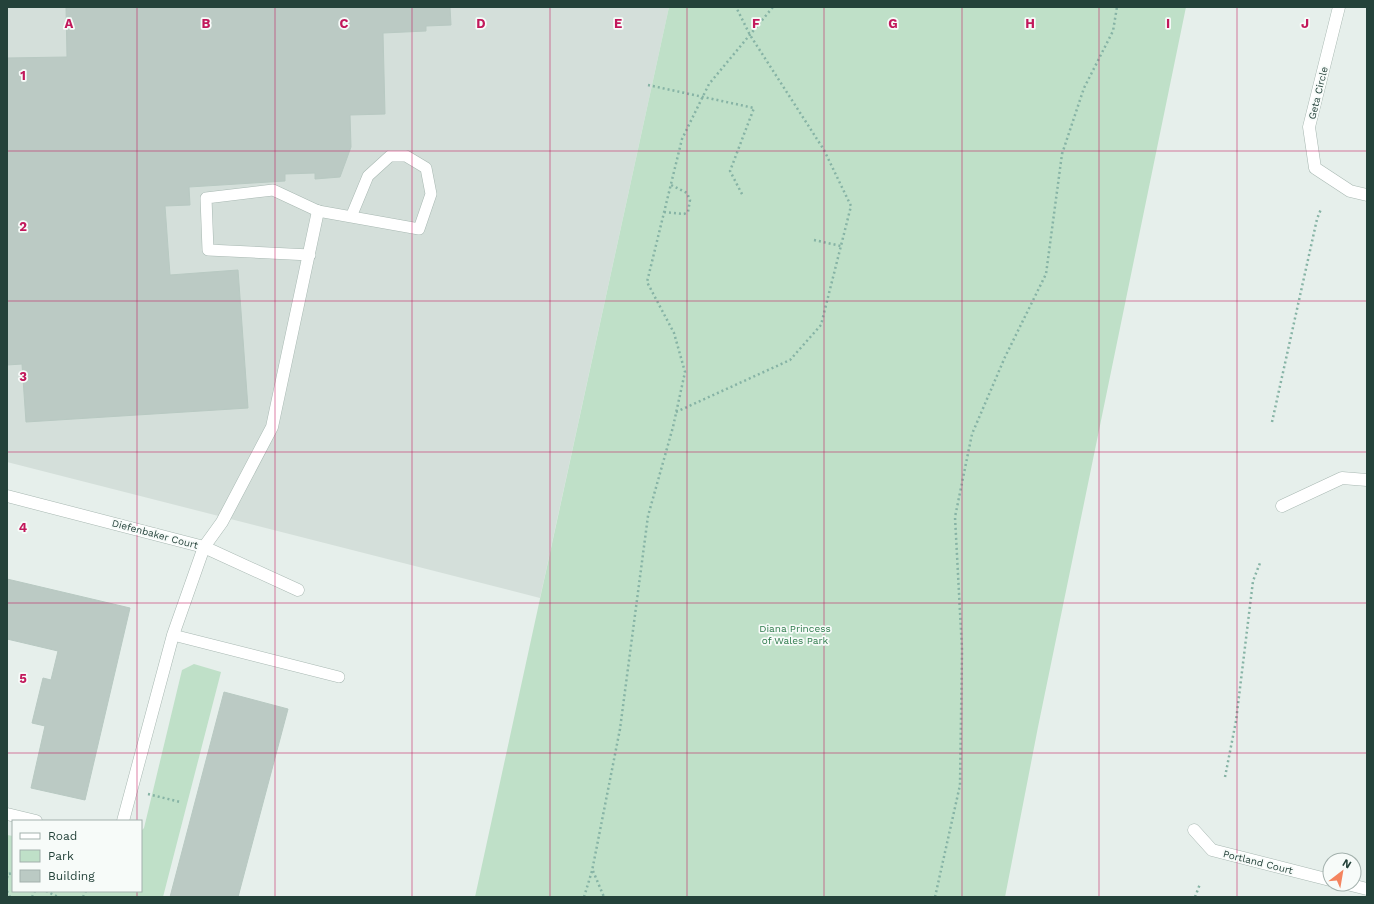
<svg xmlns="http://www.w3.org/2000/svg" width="1374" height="904" viewBox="0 0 1374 904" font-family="'Work Sans',sans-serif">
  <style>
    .built { fill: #d4dfda }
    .green { fill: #bfe0c8 }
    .building { fill: #bbcac4; stroke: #b8c9c2 }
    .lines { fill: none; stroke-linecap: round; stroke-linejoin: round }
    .service-casing { stroke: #a8b8b2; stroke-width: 12 }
    .minor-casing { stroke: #a8b8b2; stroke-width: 13 }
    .path { stroke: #86b3a5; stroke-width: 2.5; stroke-dasharray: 2 3; stroke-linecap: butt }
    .service { stroke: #fff; stroke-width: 11 }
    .minor { stroke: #fff; stroke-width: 12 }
    .grid { fill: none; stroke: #c2185b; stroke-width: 1; stroke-opacity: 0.55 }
    .labels { text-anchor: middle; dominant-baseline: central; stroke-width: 3.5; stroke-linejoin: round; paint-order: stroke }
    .street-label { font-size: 10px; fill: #24423a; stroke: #f7fbf9 }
    .park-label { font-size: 10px; fill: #2d7a4b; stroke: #f7fbf9 }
    .grid-label { font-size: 13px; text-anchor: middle; font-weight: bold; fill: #c2185b; stroke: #f7fbf9; stroke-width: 3.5; stroke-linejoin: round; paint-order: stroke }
  </style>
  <rect width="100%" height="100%" fill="#e6efeb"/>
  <polygon class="built" points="7,7 669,7 540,598 7,462"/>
  <g class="green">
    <polygon points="669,7 1186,7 1038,727 1005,897 475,897"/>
    <polygon points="194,664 221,672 163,897 7,897 7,835 13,836 13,891 141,891 141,831 144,828 182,670"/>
  </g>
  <g class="building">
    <polygon points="66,7 450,7 451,25 426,26 426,31 383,33 385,114 350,115 351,147 340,177 315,179 315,173 285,174 285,181 189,187 190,205 165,206 170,275 238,270 248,408 26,422 22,364 7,365 7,58 67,57"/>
    <polygon points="7,579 130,608 85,800 31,788 45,726 32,723 43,678 51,680 58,651 7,639"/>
    <polygon points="224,692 288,709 238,897 170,897"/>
  </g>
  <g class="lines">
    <g class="service-casing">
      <g id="service">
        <polyline points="310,255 208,250 206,198 273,190 318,211 419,229 431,194 426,168 406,156 390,156 368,176 351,217"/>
        <polyline points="173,635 339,677"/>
      </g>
    </g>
    <g class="minor-casing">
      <g id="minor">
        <polyline points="1339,7 1309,127 1315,168 1350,191 1367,195"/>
        <polyline points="7,496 204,547 298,590"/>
        <polyline points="1282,506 1342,478 1367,480"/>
        <polyline points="7,814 36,821"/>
        <polyline points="123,821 173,635 204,547 222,522 272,427 318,211"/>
        <polyline points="1194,830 1212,850 1330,880"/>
        <polyline points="1347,884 1367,889"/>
      </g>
    </g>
    <g class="path">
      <polyline points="648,85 754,108 730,171 743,196"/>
      <polyline points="664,212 684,214 688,212 690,200 687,193 671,185"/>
      <polyline points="814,240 841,246"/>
      <polyline points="676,412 790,360 821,325 851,206 824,150 750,35 736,7"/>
      <polyline points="1272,422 1317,219 1321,209"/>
      <polyline points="1225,777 1236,721 1253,581 1260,563"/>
      <polyline points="148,794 180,802"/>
      <polyline points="593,871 604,897"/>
      <polyline points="7,878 8,874 13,873"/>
      <polyline points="7,891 10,897"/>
      <polyline points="46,891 58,897"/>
      <polyline points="32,897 35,891"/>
      <polyline points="83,897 86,891"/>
      <polyline points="584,897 592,871 620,729 648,516 673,427 685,372 674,333 647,282 682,139 709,84 773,7"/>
      <polyline points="935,897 960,785 962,650 955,517 972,434 1005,357 1046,274 1062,154 1084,88 1113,31 1117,7"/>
      <polyline points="1195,897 1200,884"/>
    </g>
    <use href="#service" class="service"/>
    <use href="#minor" class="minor"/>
  </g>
  <path class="grid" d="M 137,7 L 137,821M 275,7 L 275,897M 412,7 L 412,897M 550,7 L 550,897M 687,7 L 687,897M 824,7 L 824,897M 962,7 L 962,897M 1099,7 L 1099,897M 1237,7 L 1237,897M 7,151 L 1367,151M 7,301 L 1367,301M 7,452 L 1367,452M 7,603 L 1367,603M 7,753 L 1367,753M 137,891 L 137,897"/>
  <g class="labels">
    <g class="street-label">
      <text transform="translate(1318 93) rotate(-76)">Geta Circle</text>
      <text transform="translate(155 534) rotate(15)">Diefenbaker Court</text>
      <text transform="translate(1258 862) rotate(14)">Portland Court</text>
    </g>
    <g class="park-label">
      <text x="795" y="628">Diana Princess<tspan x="795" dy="12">of Wales Park</tspan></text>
    </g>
  </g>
  <g class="grid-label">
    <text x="69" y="28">A</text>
    <text x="206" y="28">B</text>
    <text x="344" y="28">C</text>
    <text x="481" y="28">D</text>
    <text x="618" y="28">E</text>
    <text x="756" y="28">F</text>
    <text x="893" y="28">G</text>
    <text x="1030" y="28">H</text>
    <text x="1168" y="28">I</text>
    <text x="1305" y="28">J</text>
    <text x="23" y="80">1</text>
    <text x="23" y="231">2</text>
    <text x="23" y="381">3</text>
    <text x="23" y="532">4</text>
    <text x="23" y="683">5</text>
  </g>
  <rect width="1374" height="904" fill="none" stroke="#24423a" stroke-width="16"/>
  <rect x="12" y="820" width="130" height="72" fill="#f7fbf9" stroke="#a3b1ad"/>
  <rect x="20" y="833" width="20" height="6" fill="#ffffff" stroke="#a3b1ad"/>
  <text x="48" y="840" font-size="12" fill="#24423a">Road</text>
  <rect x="20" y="850" width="20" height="12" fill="#bfe0c8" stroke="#a3b1ad"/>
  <text x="48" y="860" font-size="12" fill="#24423a">Park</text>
  <rect x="20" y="870" width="20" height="12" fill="#bbcac4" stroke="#a3b1ad"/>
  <text x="48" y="880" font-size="12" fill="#24423a">Building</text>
  <g transform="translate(1342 872) rotate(31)"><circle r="19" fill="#f7fbf9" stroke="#a3b1ad"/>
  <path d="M0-3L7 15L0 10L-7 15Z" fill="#f4845f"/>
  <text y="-6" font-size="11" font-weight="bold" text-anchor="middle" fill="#24423a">N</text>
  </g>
</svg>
